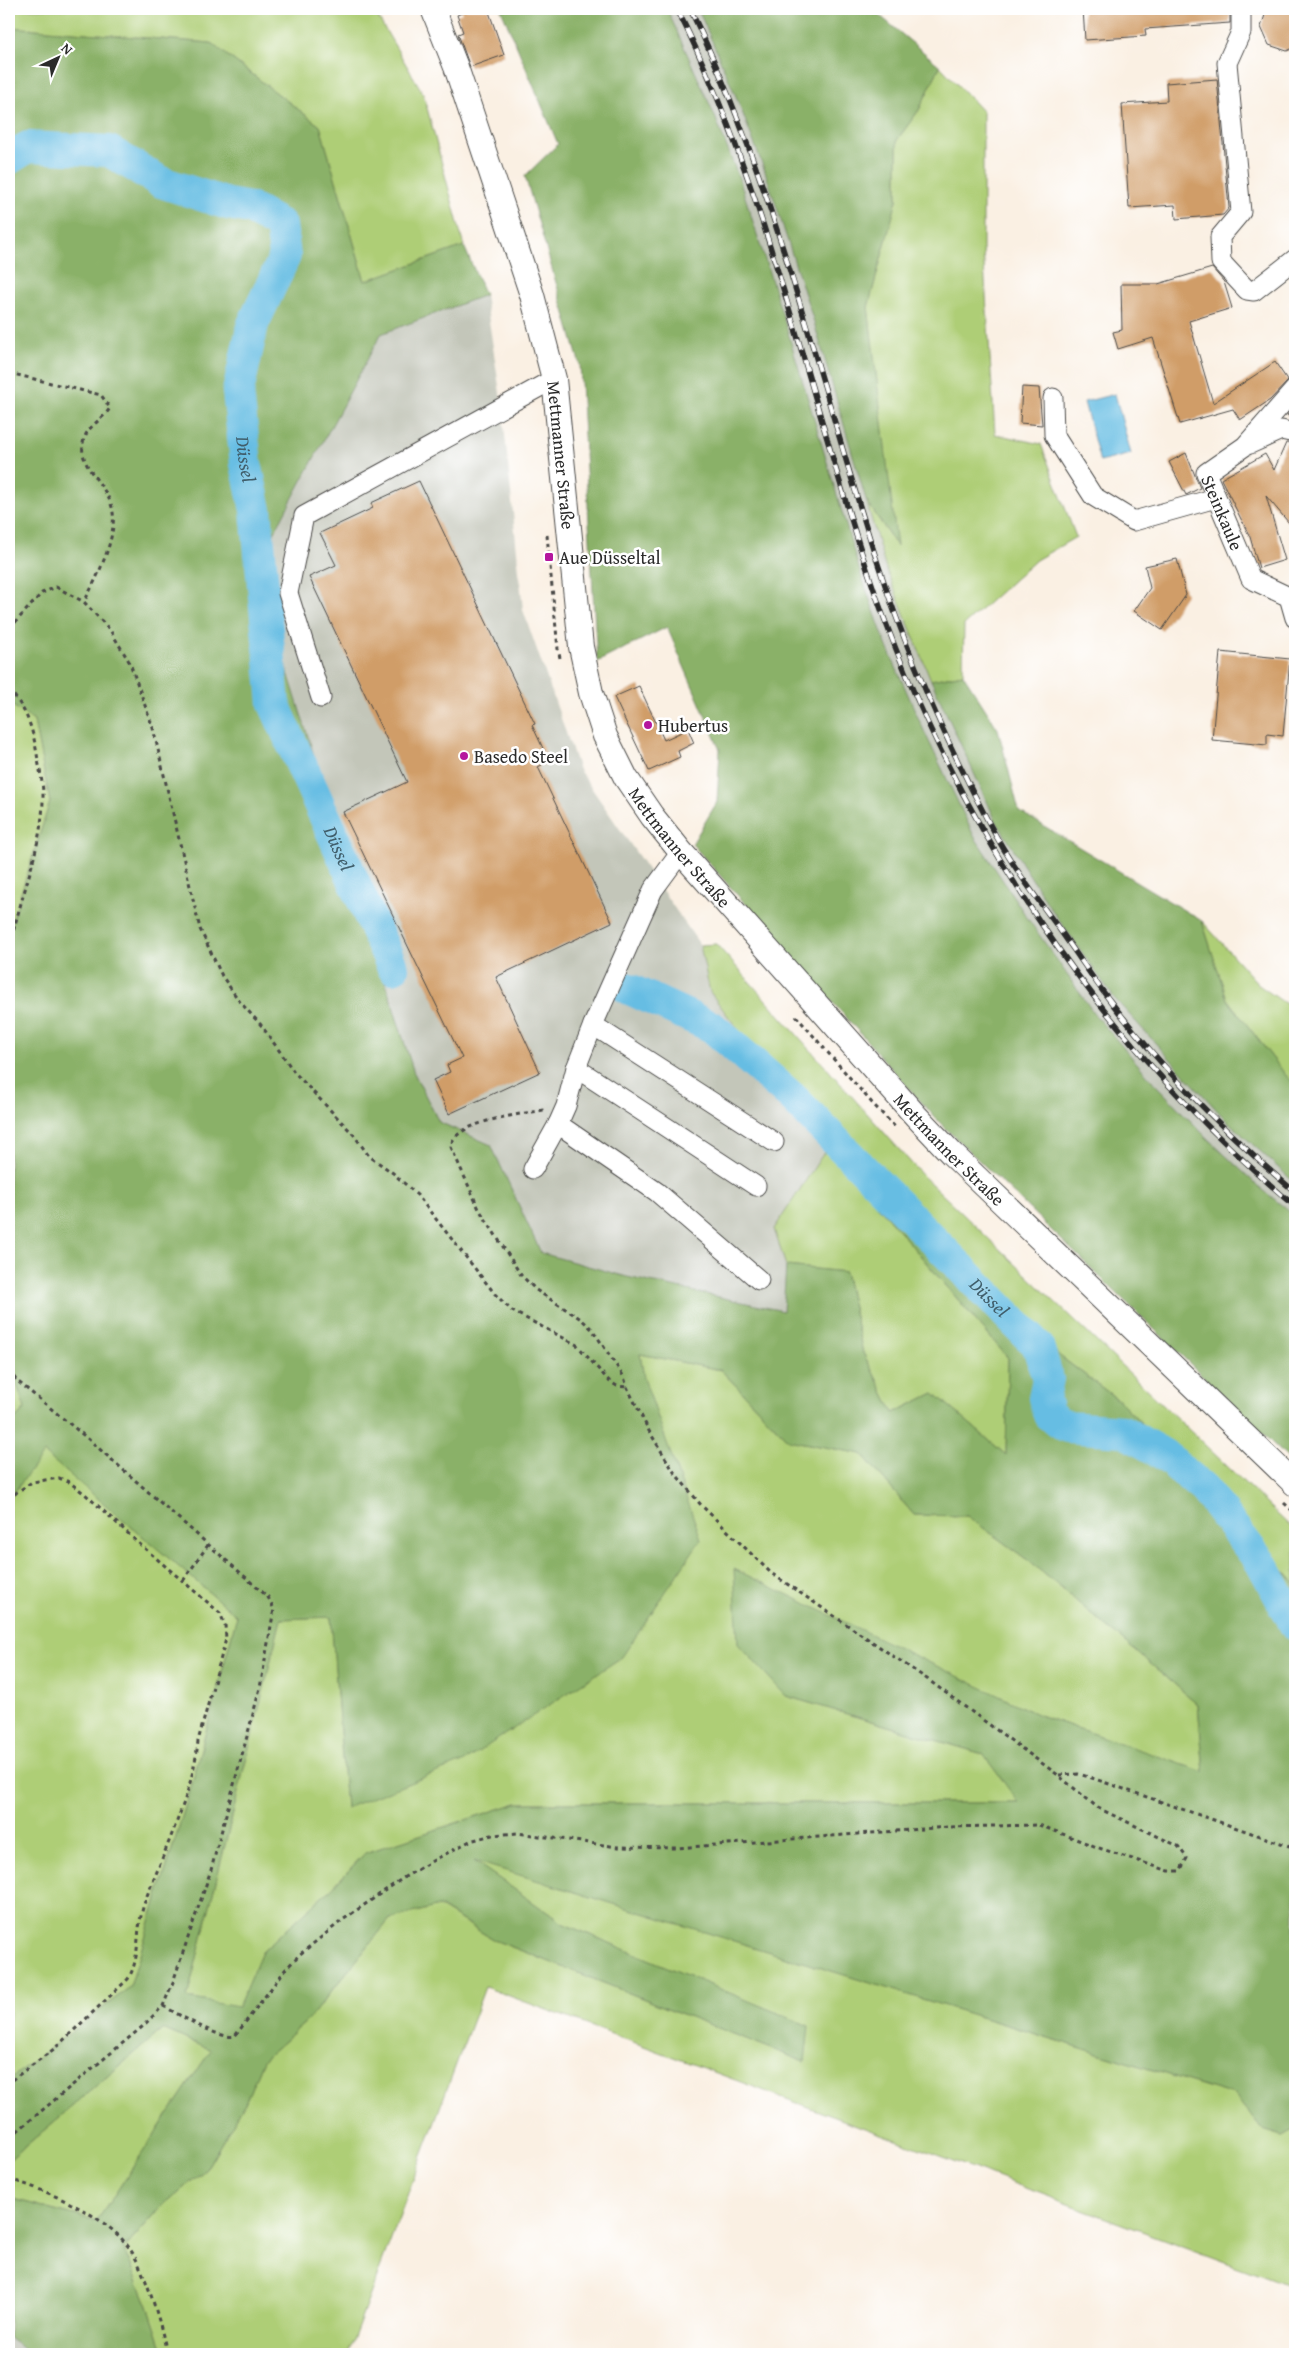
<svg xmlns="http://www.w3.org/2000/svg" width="1304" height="2363" viewBox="0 0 1304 2363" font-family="'Gentium Book Plus',serif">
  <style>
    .industrial { fill: #c3c6b9 }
    .green { fill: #aece76; stroke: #6c7c50 }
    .forest { fill: #8ab167; stroke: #5a6e49; fill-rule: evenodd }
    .water { fill: #66bde3; stroke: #487487 }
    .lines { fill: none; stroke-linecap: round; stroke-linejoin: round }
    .river { stroke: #66bde3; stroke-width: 32 }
    .building { fill: #d09d67 }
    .minor-casing { stroke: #4a4947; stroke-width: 21 }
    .major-casing { stroke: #4a4947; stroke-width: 26 }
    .path { stroke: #4a4947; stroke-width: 3; stroke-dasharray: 4 4; stroke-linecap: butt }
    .minor { stroke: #fff; stroke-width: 19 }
    .major { stroke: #fff; stroke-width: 24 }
    .rail-casing { stroke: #2b2b2b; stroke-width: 5.5 }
    .rail { stroke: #fff; stroke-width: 4; stroke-dasharray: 11; stroke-linecap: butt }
    .poi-dot { fill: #b5179e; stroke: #fff; stroke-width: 2 }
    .labels { text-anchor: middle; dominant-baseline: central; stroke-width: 5; stroke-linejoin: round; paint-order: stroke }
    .street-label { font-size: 18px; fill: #2b2b2b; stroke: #fff }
    .poi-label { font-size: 18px; fill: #2b2b2b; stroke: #fff; text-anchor: start }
    .water-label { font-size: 19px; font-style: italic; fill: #405e6b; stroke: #fff }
  </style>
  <rect width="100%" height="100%" fill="#fff"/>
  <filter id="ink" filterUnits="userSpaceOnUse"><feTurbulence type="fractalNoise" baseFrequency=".02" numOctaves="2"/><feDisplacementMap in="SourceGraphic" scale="10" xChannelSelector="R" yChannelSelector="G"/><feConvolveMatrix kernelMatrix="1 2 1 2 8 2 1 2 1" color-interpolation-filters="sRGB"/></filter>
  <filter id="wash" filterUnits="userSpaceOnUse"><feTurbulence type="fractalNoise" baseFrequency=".0096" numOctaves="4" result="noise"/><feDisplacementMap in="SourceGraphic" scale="20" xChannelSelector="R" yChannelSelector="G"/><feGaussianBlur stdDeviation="1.12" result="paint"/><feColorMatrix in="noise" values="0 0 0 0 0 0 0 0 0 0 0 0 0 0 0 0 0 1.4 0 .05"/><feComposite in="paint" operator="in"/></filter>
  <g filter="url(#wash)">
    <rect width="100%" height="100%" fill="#faf0e3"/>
    <g class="industrial">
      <polygon points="667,9 698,9 738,101 766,174 813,319 885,566 931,680 996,821 1115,999 1226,1120 1295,1183 1295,1216 1258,1186 1208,1139 1155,1084 1096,1015 1026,916 974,836 924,731 887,647 861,575 786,326 740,181 714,114"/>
      <polygon points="485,295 502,406 523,610 579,770 700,945 710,992 827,1148 774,1229 786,1266 783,1311 627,1277 541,1253 491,1145 439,1122 414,1073 255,568 381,334"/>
      <polygon points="9,2338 30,2354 9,2354"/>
    </g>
    <g class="green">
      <polygon points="9,9 373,9 423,93 464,246 365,281 320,126 211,43 9,27"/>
      <polygon points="940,66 983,112 983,249 995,434 1041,444 1076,537 1036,560 964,625 963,674 931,680 885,566 866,500 896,545 868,307 897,200 897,140 919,110"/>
      <polygon points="9,703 34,721 50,802 9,931"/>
      <polygon points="1202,921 1260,986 1295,1010 1295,1083 1288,1078 1227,999"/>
      <polygon points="716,944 922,1175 1295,1531 1295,1583 1121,1402 1061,1357 859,1184 1008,1358 1006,1455 934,1393 894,1413 863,1353 845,1272 786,1266 774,1229 827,1148 710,992 700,945"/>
      <polygon points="640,1354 721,1370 788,1440 862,1454 914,1515 967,1516 1029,1561 1198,1704 1204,1773 1039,1715 786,1696 983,1754 1020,1803 517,1803 365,1853 332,1888 262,1951 238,2008 187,1998 281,1619 331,1617 346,1807 644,1378"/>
      <polygon points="9,1360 25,1409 9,1426"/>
      <polygon points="44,1452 237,1616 190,1791 130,1987 9,2080 9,1499"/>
      <polygon points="472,1860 1234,2095 1262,2130 1282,2136 1295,2129 1295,2288 485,1987 348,2354 164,2354 148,2306 124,2249 162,2206 206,2169 245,2103 263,2060 308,2020 390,1919 438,1906 494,1940 805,2062 808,2026 564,1924"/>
      <polygon points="163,2029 211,2050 97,2221 9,2198 9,2160"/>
    </g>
    <g class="forest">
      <polygon points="501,9 667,9 714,114 740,181 786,326 861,575 887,647 924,731 974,836 1026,916 1096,1016 1155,1084 1208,1139 1258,1186 1295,1216 1295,1465 938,1121 692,844 717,802 720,750 667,627 597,662 580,365 525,176 558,144"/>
      <polygon points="698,9 872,9 940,66 919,110 897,140 897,200 868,307 897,546 866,500 813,319 766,174 738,101"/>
      <path d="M 9,27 L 211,43 L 320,126 L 365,281 L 464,246 L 485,295 L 381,334 L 255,568 L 414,1073 L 439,1122 L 491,1145 L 541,1253 L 627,1277 L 783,1311 L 786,1266 L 845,1272 L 863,1353 L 894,1413 L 934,1393 L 1006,1455 L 1008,1358 L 859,1184 L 887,1176 L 1061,1357 L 1121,1402 L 1295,1583 L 1295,2129 L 1282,2136 L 1262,2130 L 1234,2095 L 474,1861 L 564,1924 L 809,2026 L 805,2062 L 494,1940 L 439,1906 L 390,1919 L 308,2020 L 263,2060 L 245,2103 L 206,2169 L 162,2206 L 124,2249 L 148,2306 L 164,2354 L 30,2354 L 9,2338 L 9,2198 L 97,2221 L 211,2050 L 163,2029 L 9,2160 L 9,2080 L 130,1987 L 190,1791 L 237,1616 L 44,1453 L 9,1499 L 9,1426 L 25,1409 L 9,1360 L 9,931 L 50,802 L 34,721 L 9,703 ZM 640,1354 L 721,1370 L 788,1440 L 862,1454 L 914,1515 L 967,1516 L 1029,1561 L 1198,1704 L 1204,1772 L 1039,1715 L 734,1569 L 738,1644 L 786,1696 L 983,1754 L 1019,1803 L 517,1803 L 365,1853 L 332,1888 L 262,1951 L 238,2007 L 187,1998 L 281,1619 L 331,1617 L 346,1808 L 463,1762 L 622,1657 L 701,1539 L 644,1378 Z"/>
      <polygon points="963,674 998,729 1019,811 1202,921 1227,999 1288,1078 1295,1083 1295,1183 1226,1120 1115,999 1047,903 996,821 931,680"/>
    </g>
    <polygon class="water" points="1115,394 1131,454 1100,462 1084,402"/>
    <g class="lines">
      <g class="river">
        <path id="s1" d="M 9,159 L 28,147 L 109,151 L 161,182 L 228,204 L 250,208 L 281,225 L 285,256 L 253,324 L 238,392 L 246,464 L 256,510 L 274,704 L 393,968"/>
        <path id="s2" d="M 627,988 L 712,1027 L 793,1098 L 1038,1346 L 1048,1379 L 1044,1398 L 1049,1415 L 1067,1427 L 1123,1431 L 1163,1454 L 1204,1489 L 1262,1564 L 1295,1625"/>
      </g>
    </g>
    <g id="blocks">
      <g class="building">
        <polygon points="460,9 488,9 504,55 470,67 458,34 463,32 457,15 462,13"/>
        <polygon points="1083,9 1230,9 1230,23 1145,29 1146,36 1085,40"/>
        <polygon points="1267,9 1295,9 1295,47 1287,51 1269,45 1261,27"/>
        <polygon points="1217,79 1229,208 1223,215 1176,219 1175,205 1129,208 1122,104 1167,101 1166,83"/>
        <polygon points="1212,268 1224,282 1232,308 1189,321 1213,403 1275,362 1288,381 1270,400 1240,420 1233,409 1180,424 1153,338 1118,349 1113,332 1122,330 1121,284 1158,284"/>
        <polygon points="1022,387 1039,388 1042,425 1020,423"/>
        <polygon points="1295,406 1295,422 1287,415"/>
        <polygon points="1286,443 1295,444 1295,530 1266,496 1285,560 1259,568 1250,537 1221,479 1265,454 1274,470"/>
        <polygon points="1186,453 1200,488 1186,495 1169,462"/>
        <polygon points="419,481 535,724 532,725 549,761 538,767 612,922 496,977 540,1072 449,1114 433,1080 450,1072 447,1065 462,1058 343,812 407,782 309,577 336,565 320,533 373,508 371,503"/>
        <polygon points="1177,559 1186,595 1162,630 1134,611 1150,588 1145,566"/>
        <polygon points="1220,652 1290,659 1283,736 1267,734 1267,745 1212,740"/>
        <polygon points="639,686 664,740 688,729 694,743 678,751 680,757 649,771 614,697"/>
      </g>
    </g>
  </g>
  <g filter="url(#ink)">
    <use href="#blocks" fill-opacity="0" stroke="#4a4947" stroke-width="1"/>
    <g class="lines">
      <g class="minor-casing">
        <g id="minor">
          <polyline points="1241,9 1241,32 1227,63 1241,212 1220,237 1221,262 1247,290 1254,291 1295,259"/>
          <path id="s3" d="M 1295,389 L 1245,446 L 1206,473 L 1251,579 L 1289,597 L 1295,618"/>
          <polyline points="1053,398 1054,435 1093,496 1134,521 1216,498"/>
          <polyline points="1250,444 1281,430 1295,433"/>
          <polyline points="321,698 288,593 304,516 554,379"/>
          <polyline points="593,1025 774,1142"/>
          <polyline points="576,1068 756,1186"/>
          <polyline points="558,1124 657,1192 759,1280"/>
          <polyline points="533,1169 558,1124 566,1106 576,1068 593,1025 653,890 681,852"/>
        </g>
      </g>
      <g class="major-casing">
        <g id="major">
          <path id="s4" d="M 433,9 L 456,67 L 532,295 L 554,379 L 581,647 L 591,693 L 605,736 L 626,778 L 652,816 L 681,852 L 916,1116 L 952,1154 L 1295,1484"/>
        </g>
      </g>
      <g class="path">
        <path d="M 9,373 L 101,395 L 110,408 C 102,421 89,424 84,439 C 76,465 104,482 111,504 C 121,531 97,578 84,602"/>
        <polyline points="547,535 558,649 560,658"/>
        <polyline points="9,629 42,593 56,587 84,602 110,630 130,663 153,728 200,929 222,976 240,1002 261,1025 295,1073 354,1135 369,1156 393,1173 417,1195 495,1294 512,1311 577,1345 610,1382 617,1386 627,1387"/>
        <path d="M 9,689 C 27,711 32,726 37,754 C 39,767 43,782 43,795 C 44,844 18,902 9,951"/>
        <polyline points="796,1016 872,1103 897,1129"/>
        <polyline points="9,1370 16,1380 87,1438 268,1597 274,1609 260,1688 211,1870 173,1982 163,2006 142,2027 9,2138"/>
        <path d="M 9,1500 L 17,1492 L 32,1482 L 59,1478 L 69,1482 L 85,1494 L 143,1547 L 220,1613 L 225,1625 L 226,1639 L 198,1741 C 194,1785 174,1828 158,1869 C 152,1884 144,1900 141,1916 C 136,1938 140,1959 128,1979 L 54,2049 L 9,2082"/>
        <polyline points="1284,1503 1295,1513"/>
        <polyline points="183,1581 208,1545"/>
        <polyline points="1059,1775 1078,1774 1089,1777 1295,1848"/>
        <path d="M 163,2006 C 179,2014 219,2040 235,2036 L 285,1970 L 299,1955 L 344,1919 L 403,1878 L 434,1860 L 470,1841 L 492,1835 L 518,1833 L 618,1847 L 677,1848 L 948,1827 L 1039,1825 L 1102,1849 L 1169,1871 L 1180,1871 L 1187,1858 L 1178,1846 L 1098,1808 L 1058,1775 L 927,1679 L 771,1573 L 701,1505 L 674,1472 L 649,1431 L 627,1387 L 624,1377 L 592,1329 L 581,1319 L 536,1290 L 521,1275 L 479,1209 L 451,1147 C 452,1121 524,1114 544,1110"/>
        <path d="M 9,2179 C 46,2190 108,2216 130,2249 C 146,2272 162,2327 167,2354"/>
      </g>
      <use href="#minor" class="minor"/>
      <use href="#major" class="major"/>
      <g class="rail-casing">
        <g id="rail">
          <path d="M 677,9 C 766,185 805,382 867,569 C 948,815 1096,1039 1295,1206"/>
          <path d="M 690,9 C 777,186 818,381 879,567 C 907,654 947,743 989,823 C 1008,860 1035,896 1060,930 C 1077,954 1093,979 1111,1002 C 1163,1070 1230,1137 1295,1192"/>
        </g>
      </g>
      <use href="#rail" class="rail"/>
    </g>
  </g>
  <g class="poi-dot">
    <rect x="544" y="552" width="10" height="10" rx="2.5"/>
    <circle cx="648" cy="725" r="5"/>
    <circle cx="464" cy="756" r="5"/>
  </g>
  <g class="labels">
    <g class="street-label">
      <text stroke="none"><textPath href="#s4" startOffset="466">Mettmanner Straße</textPath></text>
      <text stroke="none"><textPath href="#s3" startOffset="166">Steinkaule</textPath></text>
      <text stroke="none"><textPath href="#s4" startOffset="886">Mettmanner Straße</textPath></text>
      <text stroke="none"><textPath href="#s4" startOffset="1291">Mettmanner Straße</textPath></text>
    </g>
    <g class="poi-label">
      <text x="559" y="557">Aue Düsseltal</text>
      <text x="658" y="725">Hubertus</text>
      <text x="474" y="756">Basedo Steel</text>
    </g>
    <g class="water-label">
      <text stroke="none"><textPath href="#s1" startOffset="536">Düssel</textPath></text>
      <text stroke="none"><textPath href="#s1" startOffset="941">Düssel</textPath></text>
      <text stroke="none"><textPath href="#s2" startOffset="481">Düssel</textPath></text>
    </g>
  </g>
  <rect width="1304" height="2363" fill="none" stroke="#fff" stroke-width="30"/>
  <g transform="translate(58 58) rotate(44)" stroke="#ffffff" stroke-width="4" paint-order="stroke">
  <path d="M0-4L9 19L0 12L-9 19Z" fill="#2b2b2b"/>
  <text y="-8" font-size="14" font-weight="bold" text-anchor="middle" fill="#2b2b2b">N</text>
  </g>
</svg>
